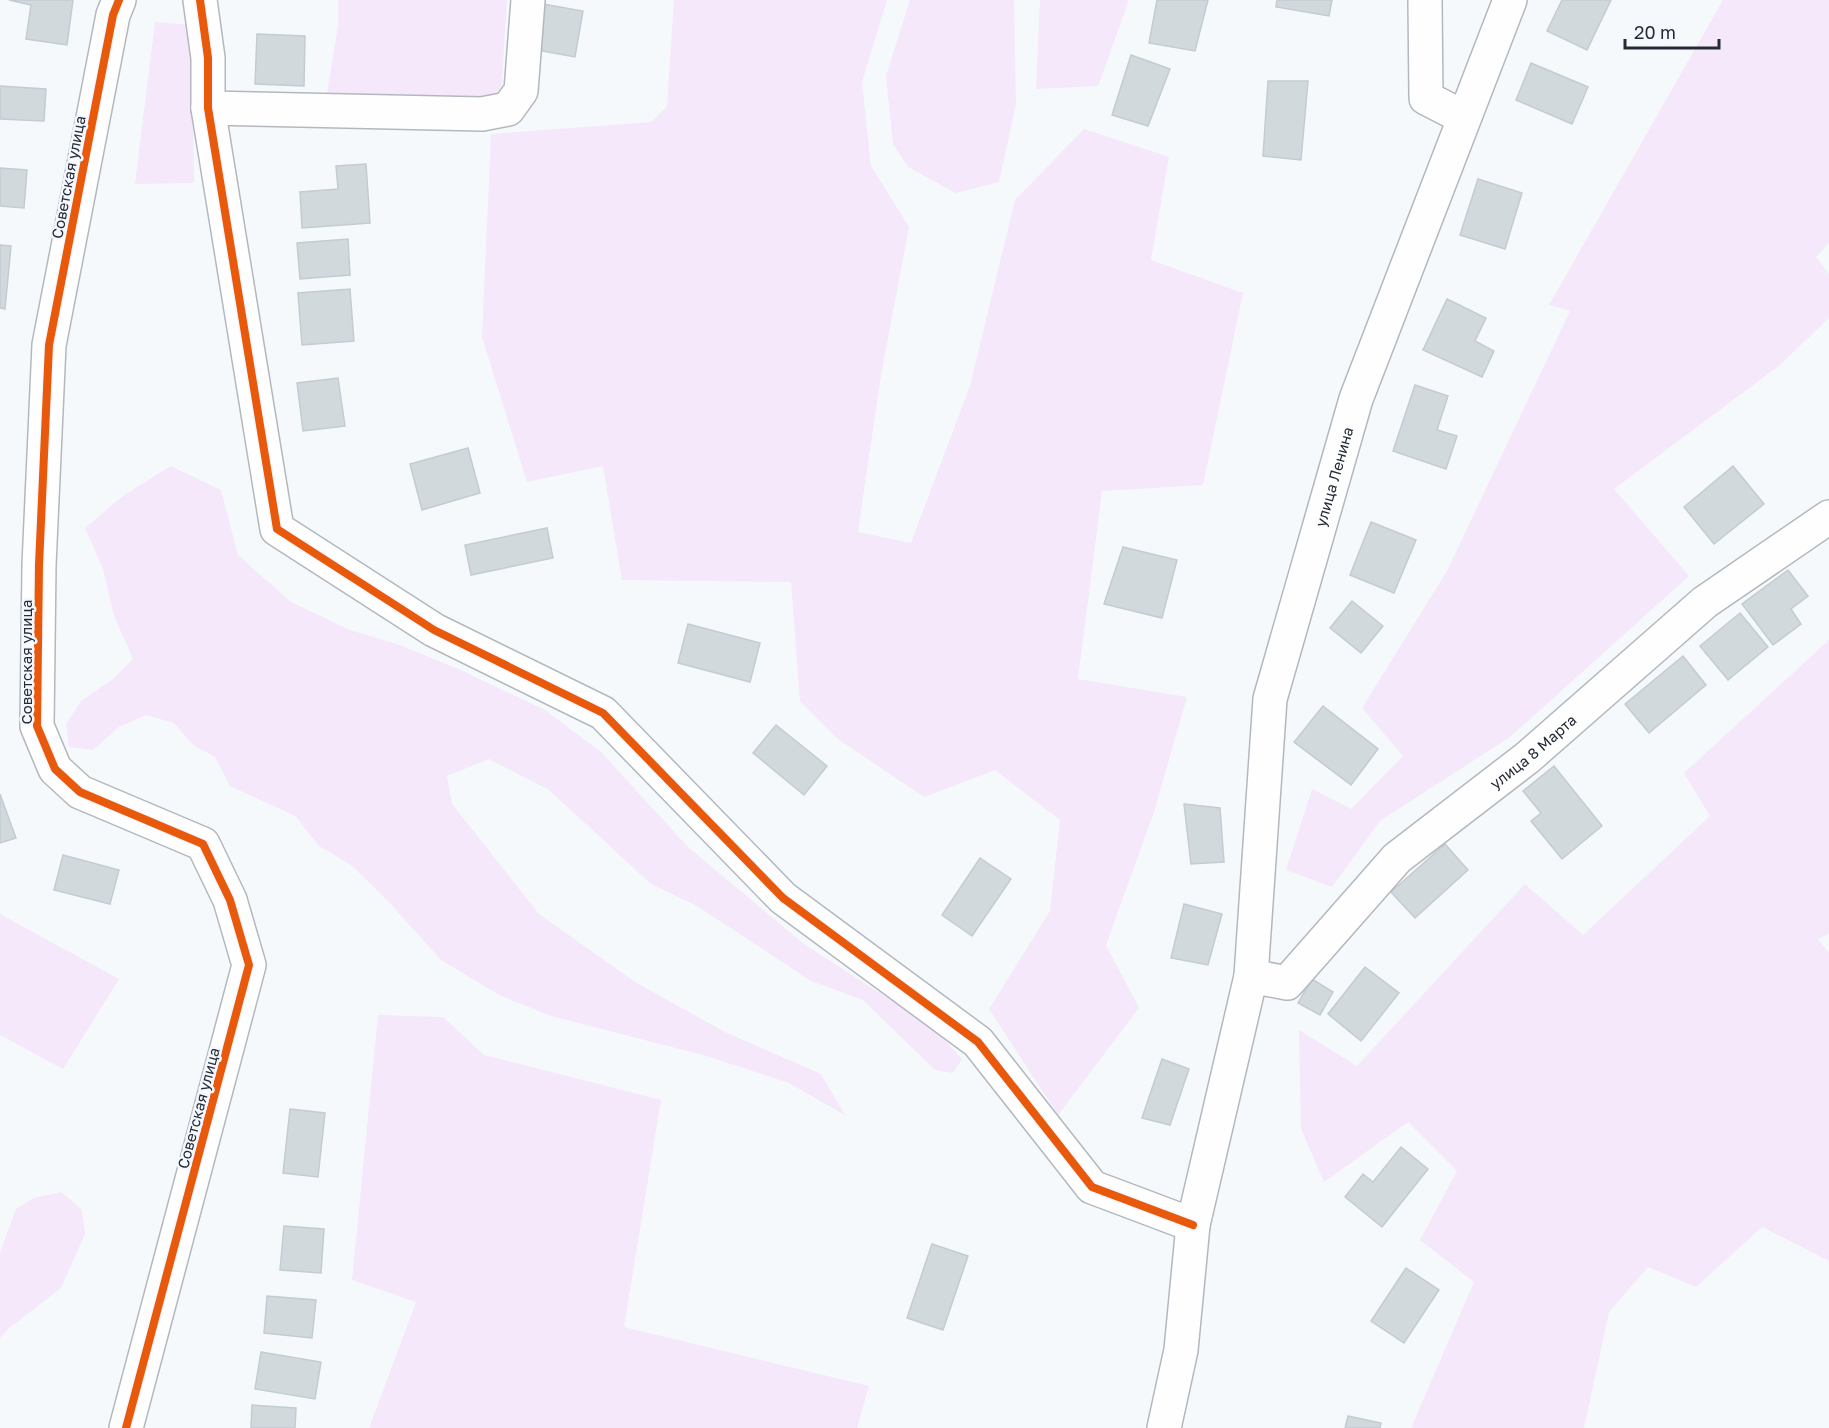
<svg xmlns="http://www.w3.org/2000/svg" width="1829" height="1428" viewBox="0 0 1829 1428" font-family="'Golos Text',sans-serif">
  <style>
    .green { fill: #f4e8fa }
    .building { fill: #d1d9dd; stroke: #c3ccd1; stroke-width: 1.5 }
    .lines { fill: none; stroke-linecap: round; stroke-linejoin: round }
    .minor-casing { stroke: #b3b8be; stroke-width: 36 }
    .minor { stroke: #fefeff; stroke-width: 33 }
    .cycleway-casing { stroke: #f4f8fe; stroke-width: 11 }
    .cycleway { stroke: #e8590c; stroke-width: 8 }
    .labels { text-anchor: middle; dominant-baseline: central; stroke-width: 5; stroke-linejoin: round; paint-order: stroke }
    .street-label { font-size: 15px; fill: #242b37; stroke: #f4f8fe }
  </style>
  <rect width="100%" height="100%" fill="#f6f9fc"/>
  <g class="green">
    <polygon points="338,0 507,0 501,95 479,104 326,100 338,25"/>
    <polygon points="674,0 887,0 862,82 871,166 909,227 881,375 858,532 911,543 970,386 1015,200 1084,129 1169,157 1151,260 1243,293 1203,485 1102,491 1078,679 1187,697 1154,812 1106,945 1139,1008 1058,1115 989,1009 1050,911 1060,820 995,770 924,797 838,739 800,701 791,582 622,580 603,466 527,482 482,337 491,134 651,122 667,107"/>
    <polygon points="910,0 1014,0 1016,104 999,182 956,193 908,167 893,144 886,76"/>
    <polygon points="1040,0 1129,0 1098,86 1036,89"/>
    <polygon points="1723,0 1829,0 1829,243 1816,257 1829,274 1829,318 1780,365 1614,489 1689,576 1510,737 1380,821 1332,887 1286,870 1312,789 1351,809 1403,756 1362,708 1447,571 1570,311 1549,305"/>
    <polygon points="155,22 192,25 194,183 135,184"/>
    <polygon points="171,466 221,490 238,555 291,602 350,630 397,644 456,668 545,710 601,752 688,847 804,944 934,1028 962,1059 953,1073 935,1070 863,1000 811,981 697,906 651,884 549,790 489,759 447,776 452,804 539,914 635,982 725,1032 821,1074 845,1115 789,1083 703,1055 551,1016 499,995 441,960 388,901 351,865 319,846 295,816 230,786 215,757 193,745 174,723 146,715 119,727 93,750 69,747 66,724 81,701 113,679 133,659 114,616 103,569 85,528 124,495"/>
    <polygon points="1829,640 1829,934 1818,939 1829,953 1829,1261 1762,1227 1696,1287 1648,1267 1609,1312 1584,1428 1411,1428 1474,1282 1420,1240 1457,1171 1408,1122 1324,1182 1301,1129 1299,1030 1357,1066 1525,884 1583,935 1710,816 1684,773"/>
    <polygon points="0,914 119,979 63,1069 0,1035"/>
    <polygon points="378,1015 443,1017 484,1055 661,1100 624,1327 869,1386 857,1428 369,1428 416,1302 352,1280"/>
    <polygon points="61,1192 82,1210 85,1234 61,1288 8,1329 0,1338 0,1253 16,1209 34,1198"/>
  </g>
  <g class="building">
    <polygon points="9,0 73,0 67,45 26,39 31,5"/>
    <polygon points="1157,0 1208,0 1195,51 1149,43"/>
    <polygon points="1277,0 1332,0 1329,16 1276,7"/>
    <polygon points="1562,0 1611,0 1587,50 1547,31"/>
    <polygon points="543,4 583,11 575,57 536,50"/>
    <polygon points="257,34 305,36 304,86 255,84"/>
    <polygon points="1131,55 1170,69 1148,126 1112,115"/>
    <polygon points="1531,63 1588,87 1572,124 1516,100"/>
    <polygon points="1268,81 1308,81 1301,160 1263,156"/>
    <polygon points="0,86 46,89 44,121 0,119"/>
    <polygon points="366,164 370,223 302,228 300,192 338,189 336,166"/>
    <polygon points="0,168 27,170 24,208 0,206"/>
    <polygon points="1478,179 1522,193 1505,249 1460,235"/>
    <polygon points="348,239 350,275 300,279 297,243"/>
    <polygon points="0,245 11,246 5,309 0,308"/>
    <polygon points="350,289 354,341 302,345 298,293"/>
    <polygon points="1447,299 1486,318 1475,341 1494,351 1482,377 1423,350"/>
    <polygon points="338,378 345,426 303,431 297,383"/>
    <polygon points="1415,385 1448,396 1437,430 1457,436 1446,469 1393,451"/>
    <polygon points="468,448 480,493 422,510 410,464"/>
    <polygon points="1733,466 1764,504 1714,544 1684,507"/>
    <polygon points="1371,522 1416,540 1394,593 1350,575"/>
    <polygon points="547,528 553,558 471,575 465,545"/>
    <polygon points="1123,547 1177,560 1162,618 1104,604"/>
    <polygon points="1788,570 1808,596 1791,609 1801,624 1773,645 1742,604"/>
    <polygon points="1352,601 1383,626 1361,653 1330,628"/>
    <polygon points="1740,613 1768,647 1728,680 1700,646"/>
    <polygon points="688,624 760,643 750,682 678,663"/>
    <polygon points="1683,656 1706,685 1649,733 1625,704"/>
    <polygon points="1323,706 1378,749 1351,785 1294,742"/>
    <polygon points="776,725 827,766 804,795 753,753"/>
    <polygon points="1554,766 1602,826 1562,859 1531,821 1541,813 1523,791"/>
    <polygon points="0,794 16,838 0,843"/>
    <polygon points="1184,804 1220,808 1224,862 1191,864"/>
    <polygon points="1445,844 1468,870 1415,918 1391,892"/>
    <polygon points="63,855 119,870 110,904 54,890"/>
    <polygon points="980,858 1011,879 972,936 942,915"/>
    <polygon points="1184,904 1222,914 1208,965 1171,958"/>
    <polygon points="1365,967 1399,993 1361,1041 1328,1014"/>
    <polygon points="1312,979 1333,992 1320,1015 1298,1003"/>
    <polygon points="1162,1059 1189,1069 1170,1125 1142,1118"/>
    <polygon points="290,1109 325,1113 318,1177 283,1173"/>
    <polygon points="1401,1147 1428,1169 1382,1227 1345,1197 1363,1174 1373,1182"/>
    <polygon points="284,1226 324,1229 321,1273 280,1270"/>
    <polygon points="932,1244 968,1256 943,1330 907,1318"/>
    <polygon points="1406,1268 1439,1290 1404,1343 1371,1321"/>
    <polygon points="267,1296 316,1300 312,1338 264,1333"/>
    <polygon points="261,1352 321,1362 315,1399 255,1389"/>
    <polygon points="252,1405 296,1408 295,1428 251,1428"/>
    <polygon points="1348,1416 1381,1423 1380,1428 1345,1428"/>
  </g>
  <g class="lines">
    <g class="minor-casing">
      <g id="minor">
        <polyline points="119,0 113,15 49,345 39,565 37,726 55,769 80,792 203,844 230,900 249,965 126,1428"/>
        <polyline points="200,0 208,58 208,108 277,529 434,630 603,713 783,898 978,1042 1092,1187 1193,1225"/>
        <polyline points="1425,0 1426,98 1463,117"/>
        <polyline points="208,108 482,114 508,109 521,91 528,0"/>
        <path id="s1" d="M 1251,976 L 1287,983 L 1397,858 L 1527,758 L 1705,602 L 1829,517"/>
        <path id="s2" d="M 1164,1428 L 1181,1350 L 1193,1225 L 1251,976 L 1270,699 L 1356,399 L 1510,0"/>
      </g>
    </g>
    <use href="#minor" class="minor"/>
    <g class="cycleway-casing">
      <g id="cycleway">
        <polyline points="119,0 113,15 49,345 39,565 37,726 55,769 80,792 203,844 230,900 249,965 126,1428"/>
        <polyline points="200,0 208,58 208,108 277,529 434,630 603,713 783,898 978,1042 1092,1187 1193,1225"/>
      </g>
    </g>
    <use href="#cycleway" class="cycleway"/>
  </g>
  <g class="labels">
    <g class="street-label">
      <text transform="translate(68 177) rotate(-79)">Советская улица</text>
      <text stroke="none"><textPath href="#s2" startOffset="970">улица Ленина</textPath></text>
      <text transform="translate(26 662) rotate(-90)">Советская улица</text>
      <text stroke="none"><textPath href="#s1" startOffset="376">улица 8 Марта</textPath></text>
      <text transform="translate(198 1108) rotate(-75)">Советская улица</text>
    </g>
  </g>
  <path d="M1625 39v9h94v-9" fill="none" stroke="#242b37" stroke-width="3"/>
  <text x="1634" y="39" font-size="18" fill="#242b37" stroke="#f4f8fe" stroke-width="4.5" paint-order="stroke">20 m</text>
</svg>
